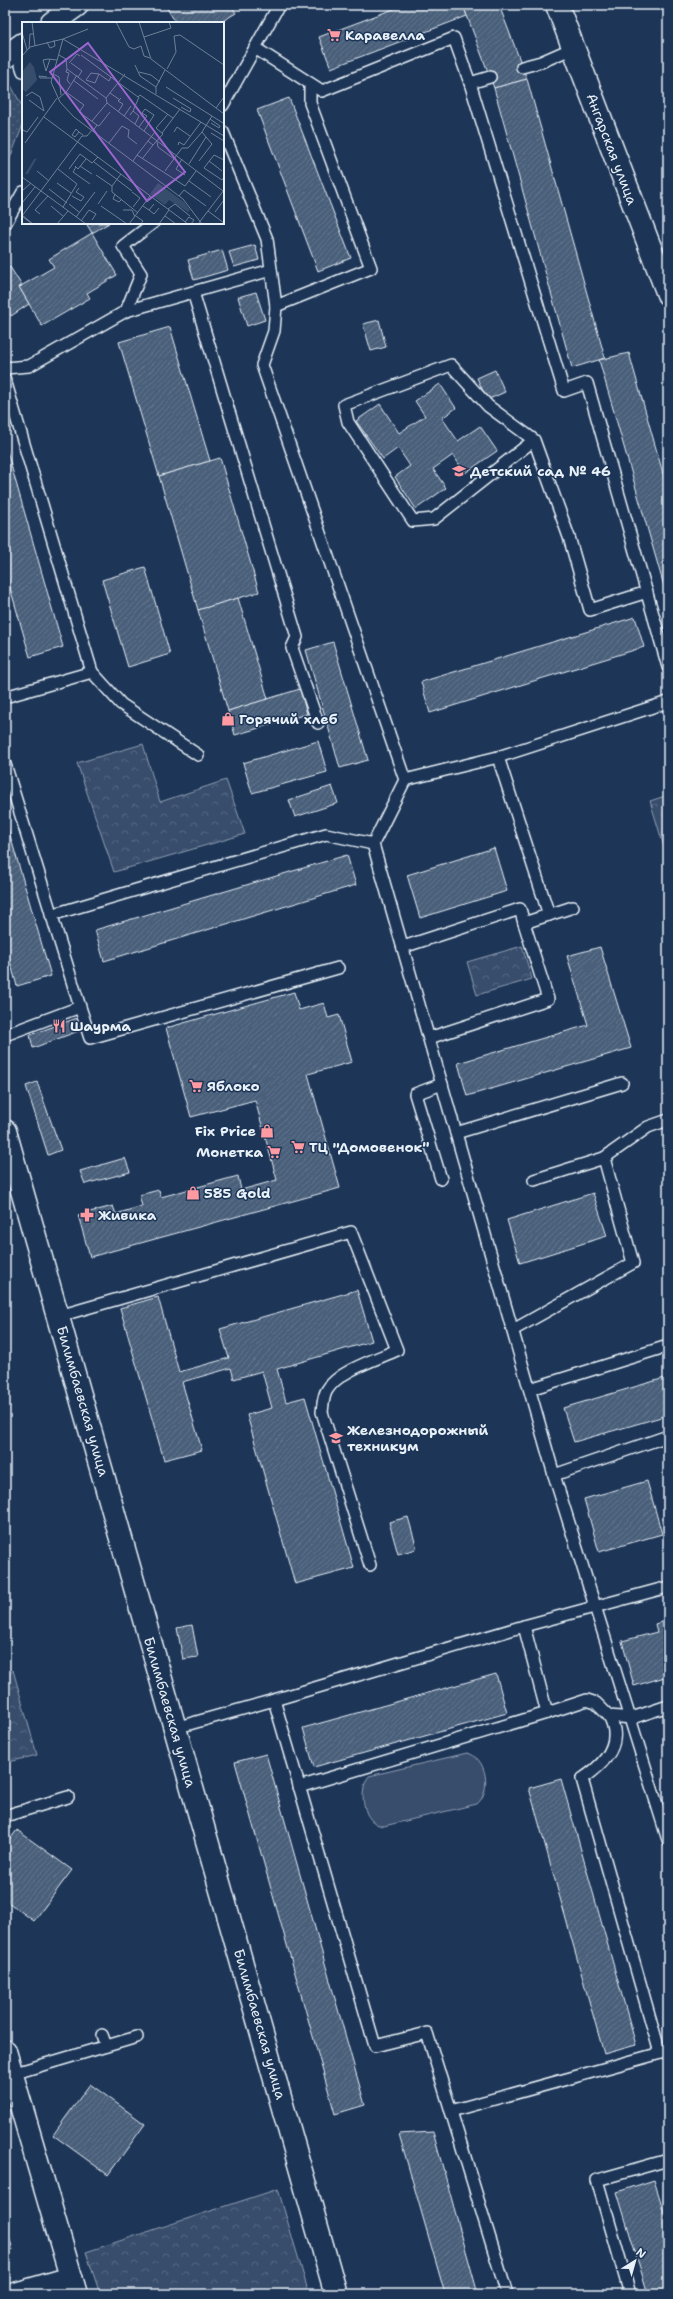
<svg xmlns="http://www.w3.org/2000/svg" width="673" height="2299" viewBox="0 0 673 2299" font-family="'Shantell Sans',sans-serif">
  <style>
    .grass { fill: url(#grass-dots); stroke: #909fb2 }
    .park { fill: url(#park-crowns); stroke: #909fb2 }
    .garden { fill: #374d6c; stroke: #909fb2 }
    .building { fill: url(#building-hatch); stroke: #e8f1f8 }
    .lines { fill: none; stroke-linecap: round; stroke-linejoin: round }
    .service-casing { stroke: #e8f1f8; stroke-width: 14 }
    .minor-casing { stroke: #e8f1f8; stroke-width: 25 }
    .tertiary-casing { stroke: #e8f1f8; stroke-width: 25 }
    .secondary-casing { stroke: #e8f1f8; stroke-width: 25 }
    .service { stroke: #1d3557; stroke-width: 11 }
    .minor { stroke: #1d3557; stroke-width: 22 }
    .tertiary { stroke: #1d3557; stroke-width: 22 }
    .secondary { stroke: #1d3557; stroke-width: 22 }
    .labels { text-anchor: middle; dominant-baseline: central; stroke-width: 3; stroke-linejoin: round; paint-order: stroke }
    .poi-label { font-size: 14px; font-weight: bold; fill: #e8f1f8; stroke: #1d3557; text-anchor: start }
    .street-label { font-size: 14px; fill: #e8f1f8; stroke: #1d3557 }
    .inset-road { fill: none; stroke: #6e8097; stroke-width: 1 }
    .view { fill: #9c67d0; fill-opacity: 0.15; stroke: #9c67d0; stroke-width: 2 }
    .inset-edge { fill: none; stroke: #e8f1f8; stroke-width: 2 }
  </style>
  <defs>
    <pattern id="grass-dots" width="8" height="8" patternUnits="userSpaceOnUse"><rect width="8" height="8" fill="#374d6c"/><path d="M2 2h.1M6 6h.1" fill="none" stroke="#546782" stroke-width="1.8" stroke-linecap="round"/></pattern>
    <pattern id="park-crowns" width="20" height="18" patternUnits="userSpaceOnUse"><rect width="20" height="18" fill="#374d6c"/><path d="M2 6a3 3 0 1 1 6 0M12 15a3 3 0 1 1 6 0" fill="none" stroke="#546782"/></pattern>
    <pattern id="building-hatch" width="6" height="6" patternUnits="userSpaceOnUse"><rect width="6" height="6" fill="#495e7a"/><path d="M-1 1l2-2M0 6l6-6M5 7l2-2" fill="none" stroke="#63768e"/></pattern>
  </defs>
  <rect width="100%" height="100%" fill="#1d3557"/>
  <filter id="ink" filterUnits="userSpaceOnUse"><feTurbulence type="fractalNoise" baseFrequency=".025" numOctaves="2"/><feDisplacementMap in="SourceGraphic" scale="8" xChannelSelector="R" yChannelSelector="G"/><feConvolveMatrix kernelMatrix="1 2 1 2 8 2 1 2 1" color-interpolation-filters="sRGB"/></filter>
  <g filter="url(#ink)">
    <polygon class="grass" points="5,74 23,108 23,125 5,171"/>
    <g class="park">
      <polygon points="143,744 160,802 226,780 245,834 114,872 77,763"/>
      <polygon points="668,795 668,860 650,801"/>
      <polygon points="522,946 532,979 477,995 467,962"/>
      <polygon points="13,1670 37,1755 5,1763 5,1680"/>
      <polygon points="278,2189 309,2294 100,2294 86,2252"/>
    </g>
    <path class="garden" d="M 467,1753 C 487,1757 492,1791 477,1804 L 384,1826 C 362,1825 358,1789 369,1776 Z"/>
    <g class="building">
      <polygon points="165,5 235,5 232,7 236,13 219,23 176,23"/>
      <polygon points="404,5 463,5 467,16 331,68 319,37"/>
      <polygon points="463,5 499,5 527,79 494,88"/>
      <polygon points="527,79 605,358 572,368 494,88"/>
      <polygon points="289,98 351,258 318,271 257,110"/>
      <polygon points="86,223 109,223 92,233"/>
      <polygon points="92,233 117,275 87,293 90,298 42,326 19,287 54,267 49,259"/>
      <polygon points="255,245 259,260 234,267 229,252"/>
      <polygon points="222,250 228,270 194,280 188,260"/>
      <polygon points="10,267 22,286 19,287 29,304 11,316 5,305 5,270"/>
      <polygon points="256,292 265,320 247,326 238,297"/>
      <polygon points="379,320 386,347 371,351 363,324"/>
      <polygon points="170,327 210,461 159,476 119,342"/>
      <polygon points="629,353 668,491 668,600 599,360"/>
      <polygon points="495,370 505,392 487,400 477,378"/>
      <polygon points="440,384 456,408 442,418 458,441 480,426 497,451 465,473 453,455 433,469 446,488 416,509 395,477 410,466 398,448 383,459 356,421 380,404 399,433 425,416 415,401"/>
      <polygon points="5,444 63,647 30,657 5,570"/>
      <polygon points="220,458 259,592 198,610 159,476"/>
      <polygon points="145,567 170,654 128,667 102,580"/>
      <polygon points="238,598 268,699 228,711 198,610"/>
      <polygon points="635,617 644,647 430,713 421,682"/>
      <polygon points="333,642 368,760 340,768 306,650"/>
      <polygon points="300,689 307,714 235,735 228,711"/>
      <polygon points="318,741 327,772 252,793 243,763"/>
      <polygon points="332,786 338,803 295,817 289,800"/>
      <polygon points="5,818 51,976 17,986 5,943"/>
      <polygon points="494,848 507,891 420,918 407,875"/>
      <polygon points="347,855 356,885 104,961 95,930"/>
      <polygon points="600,947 631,1048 467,1096 458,1063 588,1025 567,956"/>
      <polygon points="294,992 299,1010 324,1003 328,1018 339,1015 352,1062 308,1074 340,1188 90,1257 78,1215 113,1206 116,1214 142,1206 139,1195 159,1190 161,1197 238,1176 241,1190 277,1180 255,1100 191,1117 166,1028"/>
      <polygon points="80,1017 84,1029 33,1048 30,1035"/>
      <polygon points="37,1082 61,1150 48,1155 26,1086"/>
      <polygon points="125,1158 130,1172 85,1184 80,1171"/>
      <polygon points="593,1193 607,1236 520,1263 507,1220"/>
      <polygon points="357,1290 372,1341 277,1369 286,1402 305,1397 354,1568 295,1584 247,1415 272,1408 262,1371 234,1379 231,1368 182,1382 202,1450 164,1460 120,1308 158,1297 179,1372 229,1358 220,1329"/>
      <polygon points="668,1377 668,1415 574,1442 563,1408"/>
      <polygon points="647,1481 662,1534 599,1552 584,1499"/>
      <polygon points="408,1517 417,1549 398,1554 389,1522"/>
      <polygon points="668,1620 668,1676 634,1686 622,1641 657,1632 655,1624"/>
      <polygon points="192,1625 198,1657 183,1659 177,1628"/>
      <polygon points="496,1674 507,1713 314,1767 303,1728"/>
      <polygon points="266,1754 365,2105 335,2114 235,1762"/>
      <polygon points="561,1779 636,2045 604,2054 529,1788"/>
      <polygon points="17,1830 72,1870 34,1921 5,1900 5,1846"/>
      <polygon points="90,2084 145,2124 108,2175 53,2135"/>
      <polygon points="433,2132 478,2294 445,2294 399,2134"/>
      <polygon points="654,2180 668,2225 668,2294 648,2294 617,2192"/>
      <polygon points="5,2223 13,2250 5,2253"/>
    </g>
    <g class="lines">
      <g class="service-casing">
        <g id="service">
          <polyline points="255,48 322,91 454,38 470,83"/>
          <polyline points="16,50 23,71"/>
          <polyline points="522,67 541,62 573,48"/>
          <polyline points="490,77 470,83 564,391 587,383 668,667"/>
          <polyline points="223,105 279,5"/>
          <polyline points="223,132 267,239 276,306 274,331 262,365 405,780 373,844 554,1475 668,1840"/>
          <polyline points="5,224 23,192"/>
          <polyline points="193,292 297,637 292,648 318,723"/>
          <polyline points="276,306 371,268 310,103 310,84"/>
          <polyline points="126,311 141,274 123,246 153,223"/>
          <polyline points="5,368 29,366 126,311 271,270"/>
          <polyline points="5,380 92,672 5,697"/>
          <polyline points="534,440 488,406 451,365 344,405 348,422 413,521 434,519 534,440 569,537 590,610 647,592"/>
          <polyline points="92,672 121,704 198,755"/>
          <polyline points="498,757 549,915"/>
          <polyline points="5,764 80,1007 5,1035"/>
          <polyline points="405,780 498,757 668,702"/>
          <polyline points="51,915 326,834 373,844"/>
          <polyline points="403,947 520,909 524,923"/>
          <polyline points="80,1007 90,1038 338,968"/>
          <polyline points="429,1038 548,999 524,923 573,907"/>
          <polyline points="456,1133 622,1083"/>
          <polyline points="604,1158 648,1127 668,1120"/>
          <polyline points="441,1179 415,1094 442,1084"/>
          <path d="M 59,1316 L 351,1232 L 397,1350 C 377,1359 338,1371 327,1390 C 323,1396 323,1405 322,1412 L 370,1565"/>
          <polyline points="513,1330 633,1263 604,1158 534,1180"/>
          <polyline points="530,1389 668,1346"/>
          <polyline points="554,1475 668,1436"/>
          <polyline points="274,1700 524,1626 668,1587"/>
          <polyline points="547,1713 587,1700 596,1703 609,1716 632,1718 668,1706"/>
          <path d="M 609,1716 C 624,1743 605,1764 582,1779 L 660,2053"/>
          <polyline points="175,1728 274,1700 375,2046 427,2033 507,2294"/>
          <polyline points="299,1787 547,1713 524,1626"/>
          <polyline points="5,1816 68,1797"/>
          <polyline points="102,2035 106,2046"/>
          <polyline points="12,2074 137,2037"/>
          <polyline points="451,2111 668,2051"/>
          <polyline points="630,2294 597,2180 668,2160"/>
        </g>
      </g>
      <g class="minor-casing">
        <g id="minor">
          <polyline points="5,2051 76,2294"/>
          <polyline points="15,2294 71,2278"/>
        </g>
      </g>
      <g class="tertiary-casing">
        <polyline id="tertiary" points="557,5 668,294"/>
      </g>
      <g class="secondary-casing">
        <g id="secondary">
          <polyline points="52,23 77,5"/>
          <polyline points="5,57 23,44"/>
          <polyline points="5,1131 336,2294"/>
        </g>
      </g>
      <use href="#service" class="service"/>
      <use href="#minor" class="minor"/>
      <use href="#tertiary" class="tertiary"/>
      <use href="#secondary" class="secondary"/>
    </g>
  </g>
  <defs>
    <g id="supermarket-bare" transform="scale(1.08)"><path d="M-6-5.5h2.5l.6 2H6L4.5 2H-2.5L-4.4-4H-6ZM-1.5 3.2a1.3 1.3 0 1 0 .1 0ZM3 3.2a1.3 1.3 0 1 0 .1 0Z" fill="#ff9aa2" stroke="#1d3557" stroke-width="2.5" paint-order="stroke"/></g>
    <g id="school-bare" transform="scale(1.08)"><path d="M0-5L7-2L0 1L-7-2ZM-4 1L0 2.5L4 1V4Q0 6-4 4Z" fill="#ff9aa2" stroke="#1d3557" stroke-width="2.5" paint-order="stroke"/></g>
    <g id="shop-bare" transform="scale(1.08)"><path d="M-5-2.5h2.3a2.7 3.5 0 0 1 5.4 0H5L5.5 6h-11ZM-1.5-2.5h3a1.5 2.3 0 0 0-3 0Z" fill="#ff9aa2" stroke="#1d3557" stroke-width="2.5" paint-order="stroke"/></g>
    <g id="restaurant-bare" transform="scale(1.08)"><path d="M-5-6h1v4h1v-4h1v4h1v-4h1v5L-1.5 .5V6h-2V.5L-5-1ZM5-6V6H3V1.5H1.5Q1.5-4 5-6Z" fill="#ff9aa2" stroke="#1d3557" stroke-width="2.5" paint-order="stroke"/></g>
    <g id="pharmacy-bare" transform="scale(1.08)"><path d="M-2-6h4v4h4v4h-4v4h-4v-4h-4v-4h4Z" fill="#ff9aa2" stroke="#1d3557" stroke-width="2.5" paint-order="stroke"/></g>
    <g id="university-bare" transform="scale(1.08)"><path d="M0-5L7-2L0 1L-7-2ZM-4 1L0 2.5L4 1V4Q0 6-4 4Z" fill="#ff9aa2" stroke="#1d3557" stroke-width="2.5" paint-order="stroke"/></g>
  </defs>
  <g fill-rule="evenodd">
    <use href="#supermarket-bare" x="334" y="35"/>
    <use href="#school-bare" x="459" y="471"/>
    <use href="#shop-bare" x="228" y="719"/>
    <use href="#restaurant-bare" x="59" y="1026"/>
    <use href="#supermarket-bare" x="196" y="1086"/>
    <use href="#shop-bare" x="267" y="1131"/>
    <use href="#supermarket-bare" x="298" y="1147"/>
    <use href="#supermarket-bare" x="274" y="1152"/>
    <use href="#shop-bare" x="193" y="1193"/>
    <use href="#pharmacy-bare" x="87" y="1215"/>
    <use href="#university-bare" x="336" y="1438"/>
  </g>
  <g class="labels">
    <g class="poi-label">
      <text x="345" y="35">Каравелла</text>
      <text x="470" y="471">Детский сад № 46</text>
      <text x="239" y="719">Горячий хлеб</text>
      <text x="70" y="1026">Шаурма</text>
      <text x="207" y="1086">Яблоко</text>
      <text x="256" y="1131" text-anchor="end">Fix Price</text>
      <text x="309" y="1147">ТЦ "Домовенок"</text>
      <text x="263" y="1152" text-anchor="end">Монетка</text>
      <text x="204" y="1193">585 Gold</text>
      <text x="98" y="1215">Живика</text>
      <text x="347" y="1430">Железнодорожный<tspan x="347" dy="16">техникум</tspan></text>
    </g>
    <g class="street-label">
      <text transform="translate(612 149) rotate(69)">Ангарская улица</text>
      <text transform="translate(83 1401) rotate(74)">Билимбаевская улица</text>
      <text transform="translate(170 1712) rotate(74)">Билимбаевская улица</text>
      <text transform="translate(260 2024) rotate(74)">Билимбаевская улица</text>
    </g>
  </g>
  <g transform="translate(22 22)">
    <rect width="202" height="202" fill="#1d3557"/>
    <path d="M 8,40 L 12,45 L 15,58 L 4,70 L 0,67 L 0,50 Z" fill="#374d6c"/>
    <path d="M3 55a5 5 0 1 1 10 0a5 5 0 1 1-10 0ZM 136,161 L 162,180 L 168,188 L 166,190 L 147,178 L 143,183 L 128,172 Z" fill="#374d6c"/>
    <path d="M 15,136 L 6,152 L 3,152 L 12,137 Z" fill="#374d6c"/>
    <path class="inset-road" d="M 10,0 L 13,24M 94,0 L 107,25 L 112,27 L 119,24 L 122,34 L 128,36M 117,0 L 129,37 L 202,92M 66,7 L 41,17 L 202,114M 0,10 L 5,28M 122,15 L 149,6 L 147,0M 25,20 L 28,26 L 33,24 L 32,18M 7,27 L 8,12 L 11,12M 37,33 L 44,37 L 45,47 L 84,76 L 85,81 L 201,169M 59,33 L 116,75 L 118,73 L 151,96M 0,34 L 8,25 L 41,17 L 29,60 L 38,80 L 52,95 L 161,177 L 180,202M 28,37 L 24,49 L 21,38 L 26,37 L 35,38M 47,41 L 55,32 L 58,34M 49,41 L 60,49 L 56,55M 113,43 L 118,54 L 134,65M 45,47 L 44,50 L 47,51 L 45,58 L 48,62M 145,47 L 154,30 L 152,14 L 158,13 L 202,43M 117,50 L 129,53 L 138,60M 31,52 L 37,55 L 39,73M 77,52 L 69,51 L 64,58 L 73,61 L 77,52 L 87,59 L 89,55M 25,55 L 17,54 L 18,56 L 30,56M 51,58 L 76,77M 144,65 L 201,101M 44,70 L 62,83 L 57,90 L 75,103 L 71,109M 88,71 L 98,78M 134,72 L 134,65 L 143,48M 4,74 L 10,70 L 18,75 L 22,89M 84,76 L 103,52M 151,76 L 169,87 L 168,90 L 159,85M 36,77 L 45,69 L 55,53M 7,78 L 22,89M 194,86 L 202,75M 111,89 L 117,75M 96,90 L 101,82 L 96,79 L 99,76M 108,93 L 111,89 L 117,94 L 113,102M 102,94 L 109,84M 22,95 L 166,202M 188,97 L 198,104 L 197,106 L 189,101M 70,99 L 85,81M 75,103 L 77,104 L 88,90M 117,105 L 125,94 L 120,91 L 123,87 L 132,93 L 122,109M 1,108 L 5,110 L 16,95M 57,110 L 53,115 L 50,113 L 54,107 L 57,110 L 61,113M 152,110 L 155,105 L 168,114M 140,111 L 158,87M 189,111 L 202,119M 135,120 L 136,125 L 152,137M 3,121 L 35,76M 87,121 L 100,104 L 107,108 L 106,115 L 115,122M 131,123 L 141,112 L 134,106 L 146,92M 156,123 L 157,120 L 162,123 L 179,100M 115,133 L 133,110M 120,137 L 131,123 L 126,119M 160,137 L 154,147 L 163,153M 202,138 L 192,133 L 182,146 L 200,158 L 202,155M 111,139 L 115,133 L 163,164 L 174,149M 177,139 L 190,122 L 184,115M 187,139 L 200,149M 72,140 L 110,169M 167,142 L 184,115 L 180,110 L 190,94M 53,144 L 56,147 L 64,137M 58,144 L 70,152M 54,145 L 51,150 L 68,162M 36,147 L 55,162 L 41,185M 47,147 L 58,132 L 70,141 L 76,135M 15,149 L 27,159M 143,149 L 160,126 L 166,126 L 180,110M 99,152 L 90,164 L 90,170 L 116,191M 74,153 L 90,164M 0,155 L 64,202M 167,159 L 189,175M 35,161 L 49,171M 27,167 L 45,181M 0,169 L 9,161M 110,170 L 118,176 L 111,185M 93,172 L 91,177 L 97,180 L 100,177M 50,174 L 59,179 L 62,175 L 54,170 L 57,166M 157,174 L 162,168 L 184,184M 0,181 L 13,165M 47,182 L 57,190M 76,182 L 85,169M 29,184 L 41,194M 79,184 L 105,202M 121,184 L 127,188 L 132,182M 146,187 L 153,182 L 168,194M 101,188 L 110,188 L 113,195M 127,188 L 132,192 L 137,186M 186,189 L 202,201M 193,190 L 202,178M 18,192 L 13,188 L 26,174M 0,193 L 11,202M 0,194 L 60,114 L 65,114 L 70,108M 0,194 L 10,202M 114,194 L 121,199 L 119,202M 143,194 L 154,202M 54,195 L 73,170M 59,199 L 67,188 L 74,192 L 70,198M 163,200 L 167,195 L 172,198 L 169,202M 35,202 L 46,189M 107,202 L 128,174M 137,202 L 147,188M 176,202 L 202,168"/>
    <path class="view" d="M 66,21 L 163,150 L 125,179 L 28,50 Z"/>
    <rect width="202" height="202" class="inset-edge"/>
  </g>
  <rect width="673" height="2299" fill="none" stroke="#1d3557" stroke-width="20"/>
  <rect x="10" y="10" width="653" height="2279" fill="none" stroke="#e8f1f8" stroke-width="1.5" filter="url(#ink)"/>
  <g transform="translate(635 2261) rotate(37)" stroke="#1d3557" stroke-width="3" paint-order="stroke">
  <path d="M0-3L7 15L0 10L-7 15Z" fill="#e8f1f8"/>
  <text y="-6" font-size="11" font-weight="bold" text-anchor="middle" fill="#e8f1f8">N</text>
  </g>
</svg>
